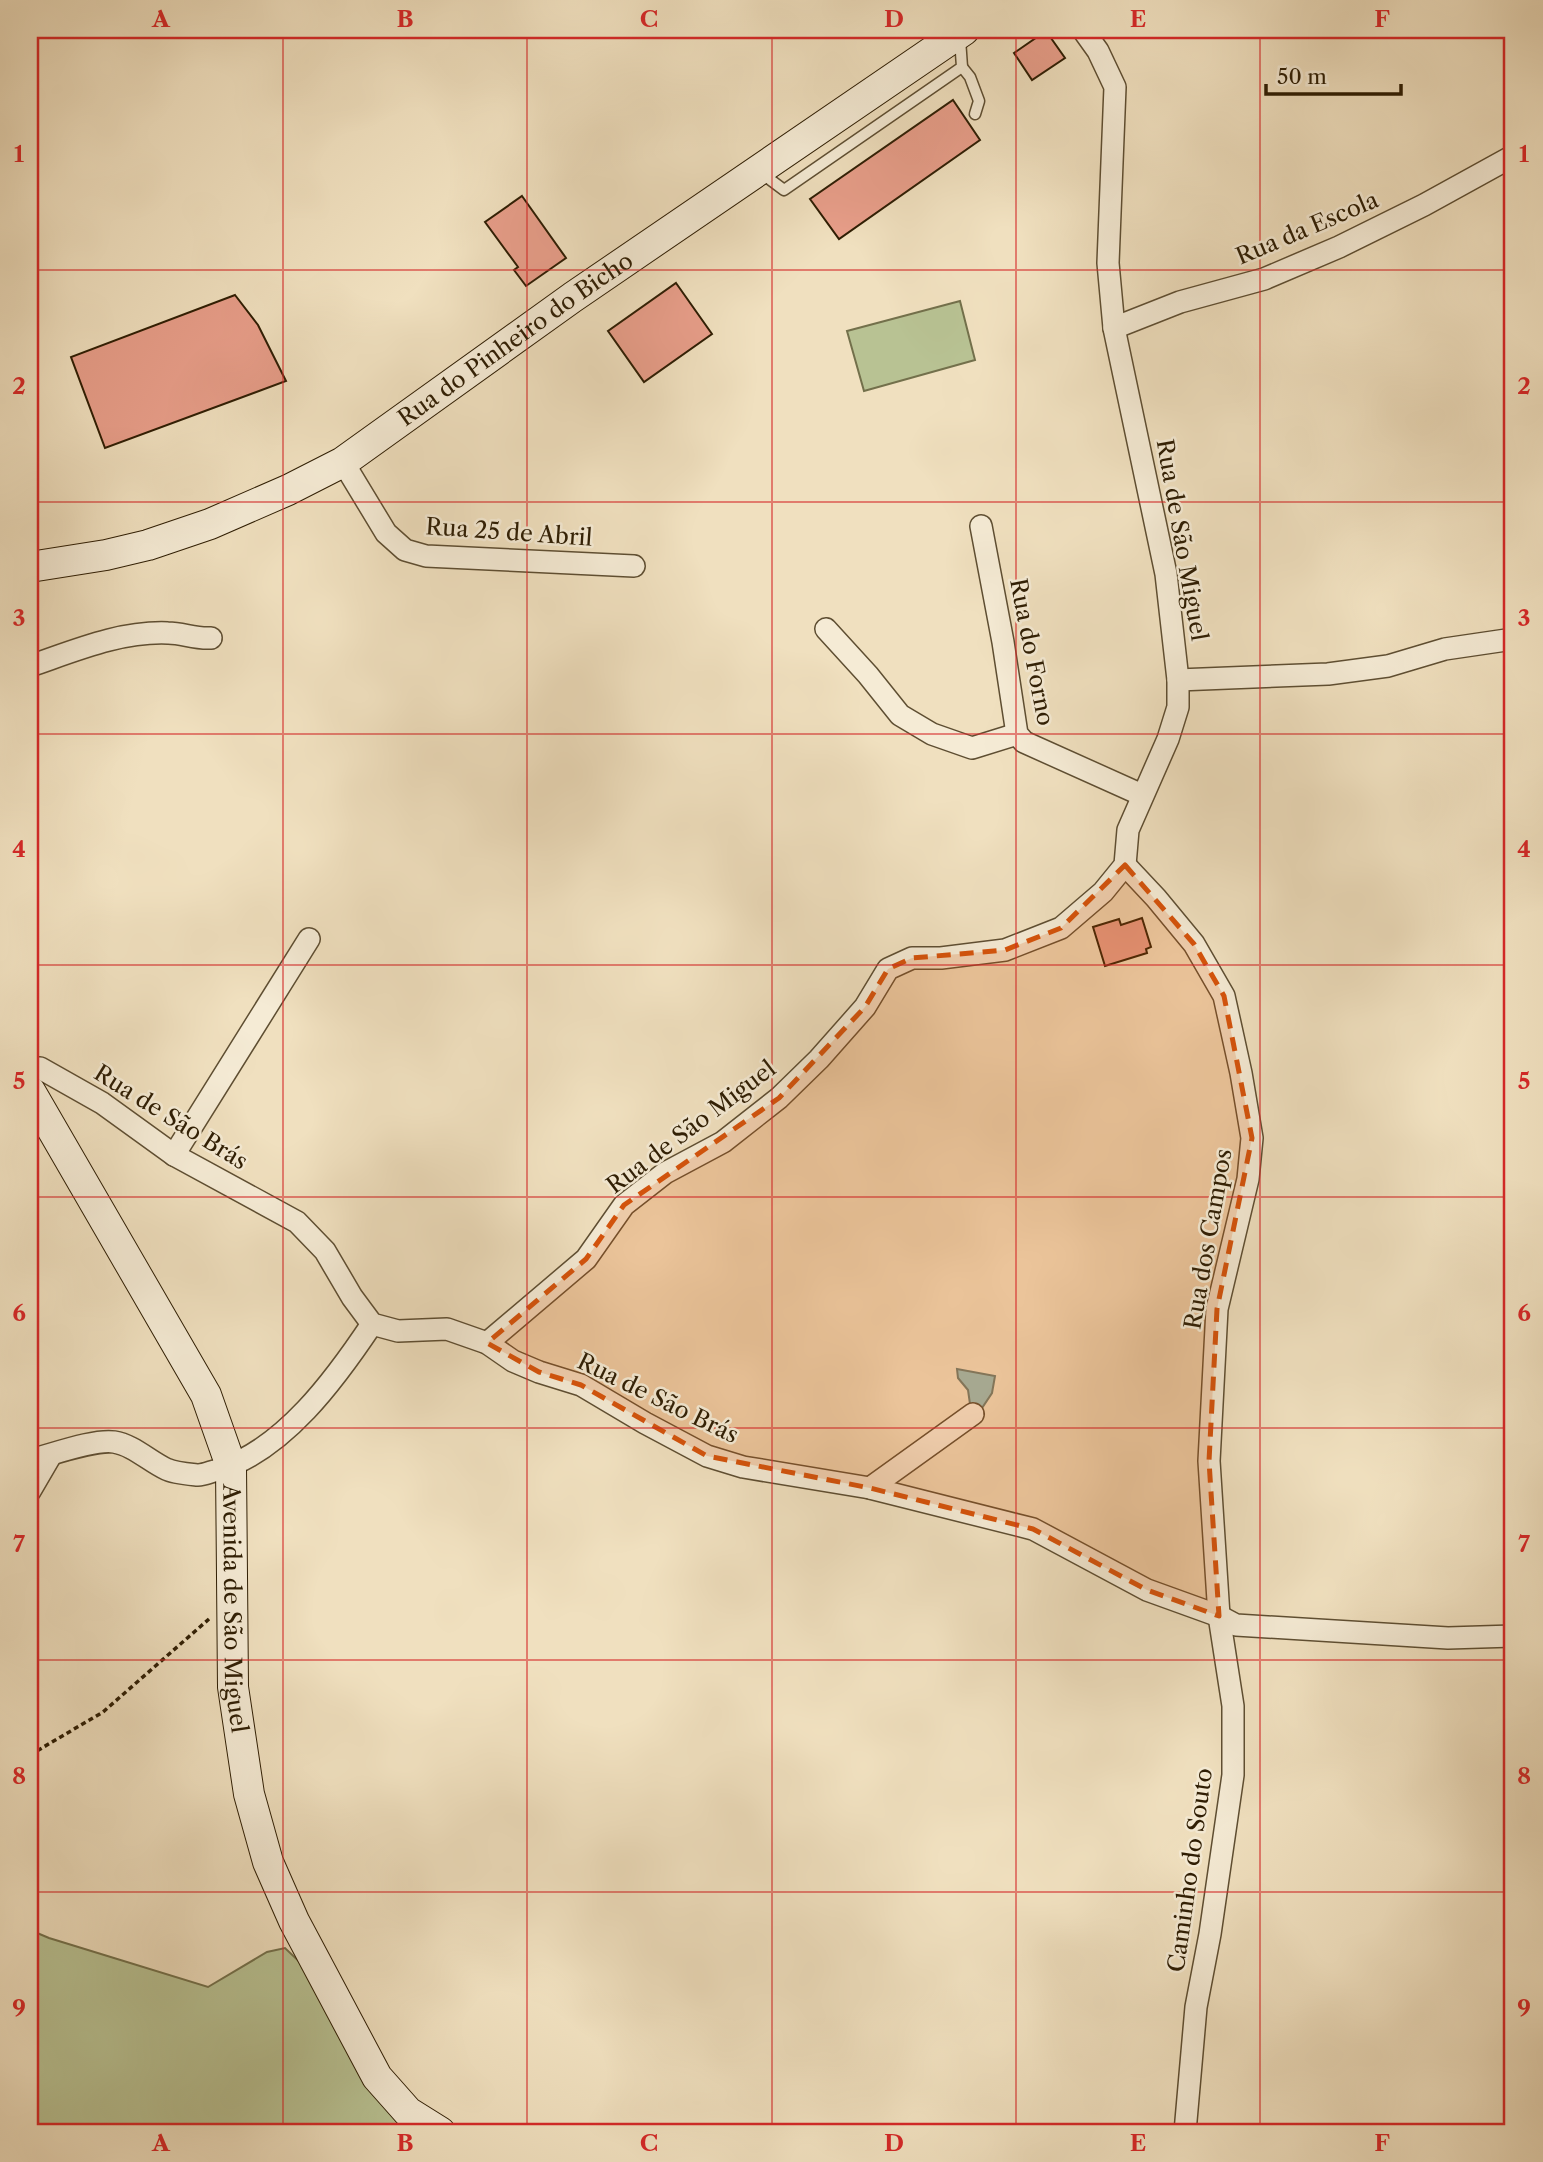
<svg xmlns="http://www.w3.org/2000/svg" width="1543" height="2162" viewBox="0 0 1543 2162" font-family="'Libre Caslon Text',serif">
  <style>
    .green { fill: #b8c293; stroke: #73704b; stroke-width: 2 }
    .water { fill: #9abdb2; stroke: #6f7d6c; stroke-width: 2 }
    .building { fill: #e89e8a; stroke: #2e1d03; stroke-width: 2 }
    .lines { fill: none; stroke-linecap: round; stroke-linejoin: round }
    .lane-casing { stroke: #5e4e32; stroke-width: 13 }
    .street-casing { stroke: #5e4e32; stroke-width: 24 }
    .secondary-casing { stroke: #2e1d03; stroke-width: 32 }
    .path { stroke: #2e1d03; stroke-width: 3.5; stroke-dasharray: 5 3.5; stroke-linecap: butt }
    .lane { stroke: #f5ebd5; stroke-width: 10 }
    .street { stroke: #f5ebd5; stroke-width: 21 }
    .secondary { stroke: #f5ebd5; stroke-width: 30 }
    .marked { fill: #d5530b; fill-opacity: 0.2; stroke: #d5530b; stroke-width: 5; stroke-dasharray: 14 9; stroke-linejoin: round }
    .grid { fill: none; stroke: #d62828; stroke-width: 2; stroke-opacity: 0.55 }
    .labels { text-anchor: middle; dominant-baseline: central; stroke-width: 5; stroke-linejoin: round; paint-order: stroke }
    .street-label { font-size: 23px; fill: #2e1d03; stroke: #f5ebd5 }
    .neatline { fill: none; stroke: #d62828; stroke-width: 2.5 }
    .grid-label { font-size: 23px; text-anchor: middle; font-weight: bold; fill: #d62828 }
  </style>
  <rect width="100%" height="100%" fill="#f0e0bf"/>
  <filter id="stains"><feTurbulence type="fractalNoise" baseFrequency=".00286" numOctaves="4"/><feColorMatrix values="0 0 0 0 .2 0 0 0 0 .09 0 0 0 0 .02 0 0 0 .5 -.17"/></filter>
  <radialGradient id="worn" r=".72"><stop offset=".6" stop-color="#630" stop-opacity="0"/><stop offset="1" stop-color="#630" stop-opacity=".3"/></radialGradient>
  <g class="green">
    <polygon points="960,301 975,360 864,391 847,331"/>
    <polygon points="30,1930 49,1938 208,1987 267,1952 285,1948 306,1968 350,2049 405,2132 30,2132"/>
  </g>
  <polygon class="water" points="957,1369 995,1376 992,1393 982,1408 970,1404 968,1390 958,1378"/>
  <g class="building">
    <polygon points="1046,31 1065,58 1032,80 1014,53"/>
    <polygon points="953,100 980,140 839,239 810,199"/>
    <polygon points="522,196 566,258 526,286 514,270 518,267 485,222"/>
    <polygon points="676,283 712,334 644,382 608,331"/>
    <polygon points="235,295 258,325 286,381 105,448 71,357"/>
    <polygon points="1142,918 1151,947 1146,949 1147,953 1105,966 1093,927 1119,919 1121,925"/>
  </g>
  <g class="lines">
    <g class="lane-casing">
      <g id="lane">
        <polyline points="962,67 970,77 979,101 975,114"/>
        <polyline points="760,172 784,190 962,67 960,39"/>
      </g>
    </g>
    <g class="street-casing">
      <g id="street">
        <polyline points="1114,328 1180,302 1264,279 1339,247 1424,205 1513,156"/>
        <polyline points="343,462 386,533 405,550 426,556 634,566"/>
        <polyline points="981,526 1003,642 1017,734 1024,742 1142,795"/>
        <polyline points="826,629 868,675 900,715 932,734 972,748 1017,734"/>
        <path d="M 30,666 C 74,651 120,631 168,633 C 183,633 194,639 211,638"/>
        <polyline points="1178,680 1328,674 1388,666 1445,649 1513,639"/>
        <polyline points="1125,865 1156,898 1194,944 1224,996 1241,1073 1252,1138 1248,1179 1217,1309 1209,1461 1219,1616 1233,1706 1233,1775 1210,1934 1196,2007 1185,2132"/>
        <polyline points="30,1068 40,1068 102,1103 174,1155 297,1222 325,1251 352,1297 372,1324 398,1331 447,1329 487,1343 513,1361 539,1372 581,1385 645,1423 707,1456 743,1467 870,1488 1033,1529 1147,1590 1219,1616 1236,1625 1448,1638 1513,1636"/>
        <polyline points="174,1155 309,939"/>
        <polyline points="487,1343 586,1259 624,1205 665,1173 723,1142 779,1098 819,1059 865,1007 888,969 912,958 941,958 1005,950 1061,928 1103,892 1125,865 1128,830 1168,739 1178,707 1178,680 1166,574 1114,328 1108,263 1115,87 1098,51 1083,30"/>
        <path d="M 30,1460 C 51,1455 94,1439 114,1442 C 133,1445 149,1461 166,1469 C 174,1473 188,1474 198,1475 C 205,1475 212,1471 218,1470 C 284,1450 336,1378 372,1324"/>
        <polyline points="870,1488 973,1414"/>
        <polyline points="30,1491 51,1455"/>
      </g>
    </g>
    <g class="secondary-casing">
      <g id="secondary">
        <path id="s1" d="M 30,567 L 106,555 L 148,545 L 210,524 L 288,490 L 343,462 L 573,297 L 964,30"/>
        <path id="s2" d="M 30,1091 L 206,1395 L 231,1466 L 233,1687 L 249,1794 L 268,1862 L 294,1921 L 377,2077 L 408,2112 L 440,2132"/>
      </g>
    </g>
    <polyline class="path" points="30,1755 103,1712 209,1619"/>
    <use href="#lane" class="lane"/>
    <use href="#street" class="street"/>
    <use href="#secondary" class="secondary"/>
  </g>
  <path class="marked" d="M 1125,865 L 1194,944 L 1224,996 L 1252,1138 L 1217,1309 L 1209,1461 L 1219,1616 L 1147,1590 L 1033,1529 L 870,1488 L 707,1456 L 581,1385 L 539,1372 L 487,1343 L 586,1259 L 624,1205 L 779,1098 L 865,1007 L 888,969 L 912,958 L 1005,950 L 1061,928 Z"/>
  <path class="grid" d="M 283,30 L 283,2132M 527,30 L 527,2132M 772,30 L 772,2132M 1016,30 L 1016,2132M 1260,30 L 1260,2132M 30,270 L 1513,270M 30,502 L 1513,502M 30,734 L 1513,734M 30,965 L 1513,965M 30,1197 L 1513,1197M 30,1428 L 1513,1428M 30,1660 L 1513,1660M 30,1892 L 1513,1892"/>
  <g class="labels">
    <g class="street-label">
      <text transform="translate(1307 228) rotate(-23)">Rua da Escola</text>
      <text stroke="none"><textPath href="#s1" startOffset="544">Rua do Pinheiro do Bicho</textPath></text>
      <text transform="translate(509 532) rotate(4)">Rua 25 de Abril</text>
      <text transform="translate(1182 540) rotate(80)">Rua de São Miguel</text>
      <text transform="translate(1032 652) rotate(79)">Rua do Forno</text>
      <text transform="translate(171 1117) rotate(32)">Rua de São Brás</text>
      <text transform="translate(691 1127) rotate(-37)">Rua de São Miguel</text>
      <text transform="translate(1208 1239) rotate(-80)">Rua dos Campos</text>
      <text transform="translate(658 1398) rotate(26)">Rua de São Brás</text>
      <text stroke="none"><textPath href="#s2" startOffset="569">Avenida de São Miguel</textPath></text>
      <text transform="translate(1190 1870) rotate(-82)">Caminho do Souto</text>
    </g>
  </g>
  <rect width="1543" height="2162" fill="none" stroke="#f0e0bf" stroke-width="77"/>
  <path d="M1266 84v10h135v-10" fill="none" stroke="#2e1d03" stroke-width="3.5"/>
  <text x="1277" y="84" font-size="21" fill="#2e1d03" stroke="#f5ebd5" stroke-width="5" paint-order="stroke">50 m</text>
  <rect x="38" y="38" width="1466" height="2086" class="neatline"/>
  <g class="grid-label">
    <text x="161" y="27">A</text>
    <text x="405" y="27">B</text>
    <text x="649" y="27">C</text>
    <text x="894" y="27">D</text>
    <text x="1138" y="27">E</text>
    <text x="1382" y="27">F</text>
    <text x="19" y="162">1</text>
    <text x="1524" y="162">1</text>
    <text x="19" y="394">2</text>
    <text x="1524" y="394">2</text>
    <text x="19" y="626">3</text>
    <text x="1524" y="626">3</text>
    <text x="19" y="857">4</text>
    <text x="1524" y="857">4</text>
    <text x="19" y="1089">5</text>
    <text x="1524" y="1089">5</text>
    <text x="19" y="1321">6</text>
    <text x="1524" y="1321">6</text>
    <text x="19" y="1552">7</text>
    <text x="1524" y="1552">7</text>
    <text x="19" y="1784">8</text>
    <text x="1524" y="1784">8</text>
    <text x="19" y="2016">9</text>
    <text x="1524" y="2016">9</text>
    <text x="161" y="2151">A</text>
    <text x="405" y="2151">B</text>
    <text x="649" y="2151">C</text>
    <text x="894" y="2151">D</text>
    <text x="1138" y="2151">E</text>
    <text x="1382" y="2151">F</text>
  </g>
  <rect width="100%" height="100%" filter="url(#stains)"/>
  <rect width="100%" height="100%" fill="url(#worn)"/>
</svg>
